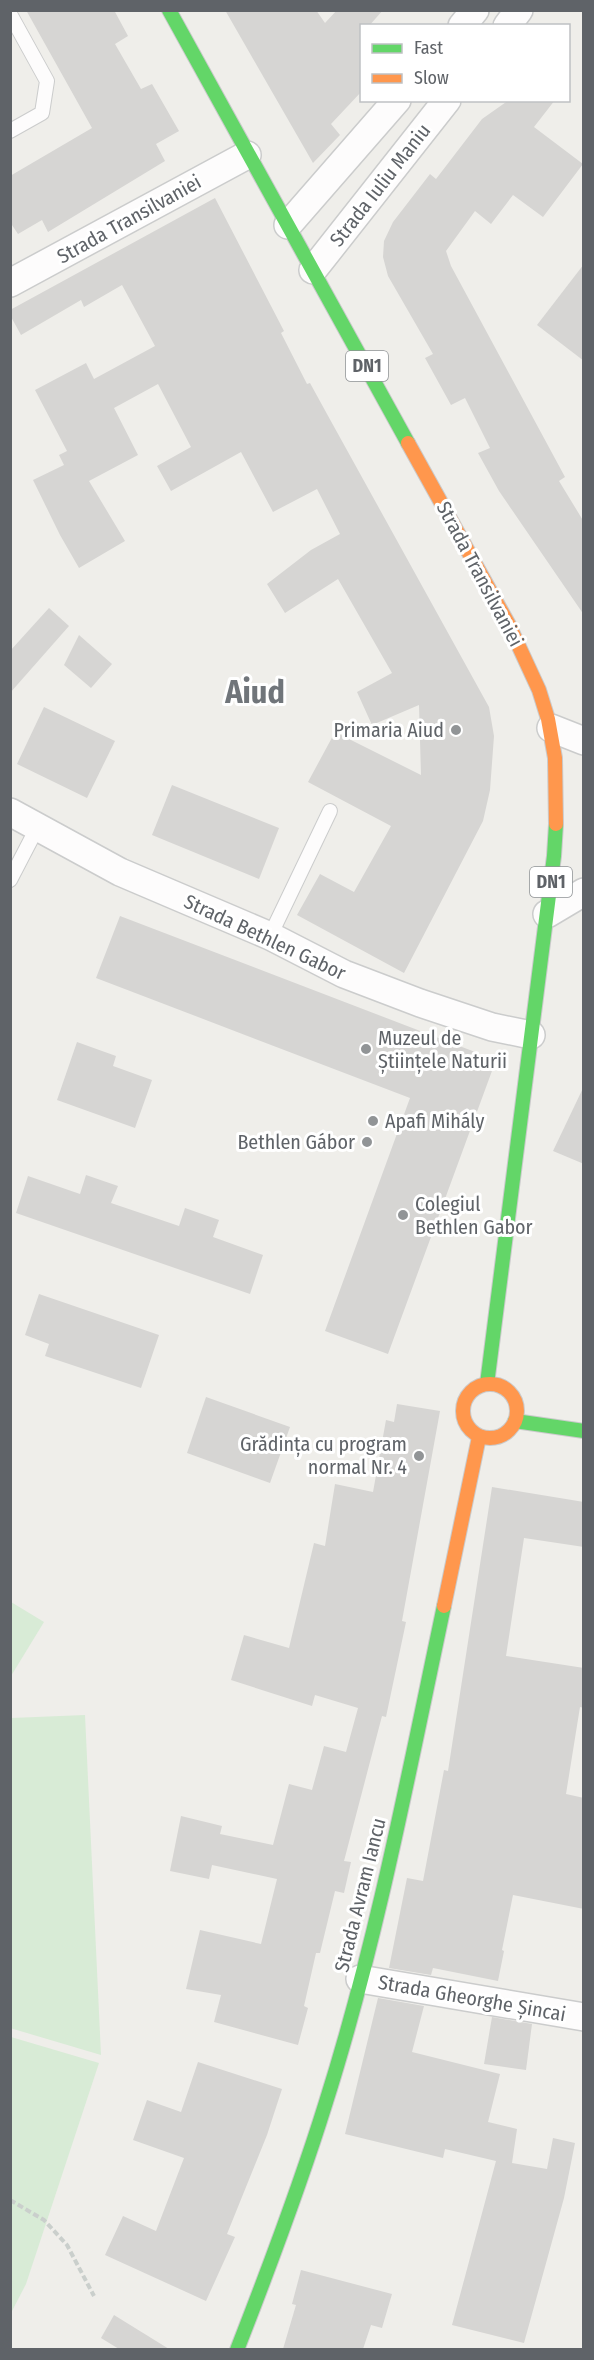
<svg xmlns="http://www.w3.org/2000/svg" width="594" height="2360" viewBox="0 0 594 2360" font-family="'Fira Sans Condensed',sans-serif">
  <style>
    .green { fill: #d8ebd6 }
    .building { fill: #d6d5d3 }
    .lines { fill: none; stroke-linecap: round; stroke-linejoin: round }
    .lane-casing { stroke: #cbcccc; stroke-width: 16 }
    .street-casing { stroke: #cbcccc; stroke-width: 30 }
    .fast-casing { stroke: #cacacb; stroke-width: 16 }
    .slow-casing { stroke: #cacacb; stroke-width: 16 }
    .path { stroke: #cacfcc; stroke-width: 4; stroke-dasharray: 6 3; stroke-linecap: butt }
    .lane { stroke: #fdfcfc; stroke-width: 14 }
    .street { stroke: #fdfcfc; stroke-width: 27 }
    .fast { stroke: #63d668; stroke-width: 14 }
    .slow { stroke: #ff974d; stroke-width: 14 }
    .poi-dot { fill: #919496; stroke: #fff; stroke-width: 2 }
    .labels { text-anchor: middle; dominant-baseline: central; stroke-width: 6; stroke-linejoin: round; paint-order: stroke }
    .shield { fill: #fff; stroke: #8f9295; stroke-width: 1.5 }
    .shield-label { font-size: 18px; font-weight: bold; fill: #5f6368 }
    .street-label { font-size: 20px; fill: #5f6368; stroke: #fff }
    .poi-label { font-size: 20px; fill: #5f6368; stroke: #fff; text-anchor: end }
    .town-label { font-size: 32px; font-weight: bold; fill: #70757a; stroke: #fff }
  </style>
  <rect width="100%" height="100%" fill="#efeeea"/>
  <g class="green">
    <polygon points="11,1602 44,1622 11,1676"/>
    <polygon points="85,1715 101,2055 10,2028 11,1718"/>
    <polygon points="11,2037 99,2063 26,2284 11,2313"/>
  </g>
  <g class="building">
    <polygon points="26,10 114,10 128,36 115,44 141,89 152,84 179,131 156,144 165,161 48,232 42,220 18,234 10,222 10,176 92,128"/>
    <polygon points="225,10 316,10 325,23 337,10 383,10 369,26 362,26 362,91 331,124 340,135 313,163"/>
    <polygon points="509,100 555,100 534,127 583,164 543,217 513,195 491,224 475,211 446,251 451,266 565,477 559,481 584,522 584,615 499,491 478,453 490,448 465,398 451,405 425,358 433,354 388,276 383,257 384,241 393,222 430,174 436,179 482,119"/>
    <polygon points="215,198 284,331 281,333 307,384 310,383 327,414 489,707 494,736 490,790 483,821 404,973 297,915 320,874 354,892 391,826 308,782 335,732 421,775 419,705 372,725 357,692 392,673 338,579 285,613 267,584 311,550 340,534 317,489 273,512 241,452 171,491 157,466 191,447 158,384 114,408 138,455 89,481 125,541 79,568 60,535 33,480 64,465 59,455 67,451 35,390 86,363 94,379 155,346 122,285 84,307 81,300 21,335 10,315 10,310"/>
    <polygon points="584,264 584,361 537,325"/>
    <polygon points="49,608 69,626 10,693 10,651"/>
    <polygon points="79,635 112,664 91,688 64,665"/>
    <polygon points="44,707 115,741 87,798 17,764"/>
    <polygon points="172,785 279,828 259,879 152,835"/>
    <polygon points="120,916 496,1060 388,1354 325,1331 410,1098 96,978"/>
    <polygon points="77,1042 116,1056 113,1066 152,1080 135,1128 57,1100"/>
    <polygon points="584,1086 584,1164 553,1151"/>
    <polygon points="86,1175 118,1186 111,1203 179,1226 185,1208 219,1220 213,1237 263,1255 250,1294 16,1213 28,1176 80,1194"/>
    <polygon points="39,1294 159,1335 141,1388 45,1356 49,1344 25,1335"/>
    <polygon points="206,1397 290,1427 270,1483 187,1453"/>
    <polygon points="397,1404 440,1411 402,1621 406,1622 386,1717 382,1716 344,1861 351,1862 344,1893 335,1891 320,1953 316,1953 304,2006 308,2008 298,2045 214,2022 221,1995 186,1989 200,1930 261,1944 277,1879 212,1865 209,1879 170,1871 181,1816 222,1826 220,1834 273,1845 289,1784 312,1790 324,1746 346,1752 358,1708 315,1695 312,1706 231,1680 244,1635 289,1648 314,1543 325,1546 335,1484 373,1492 386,1420 394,1422"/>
    <polygon points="492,1487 584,1502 584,1547 524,1538 506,1656 584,1668 584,1708 580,1707 566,1794 584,1798 584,1909 513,1895 502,1950 504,1951 498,1981 433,1968 431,1975 389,1968 407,1878 423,1881 444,1770 448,1771"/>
    <polygon points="378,1998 424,2006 412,2052 500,2074 488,2122 517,2129 512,2163 547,2169 553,2138 575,2143 564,2198 524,2343 452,2325 496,2161 445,2149 443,2158 345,2134"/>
    <polygon points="492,2017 532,2024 526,2070 484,2064"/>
    <polygon points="198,2062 282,2089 267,2135 227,2234 235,2237 206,2301 105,2255 123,2216 156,2231 184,2158 133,2140 147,2100 181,2112"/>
    <polygon points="301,2270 392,2294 382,2328 371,2325 363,2349 283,2349 296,2305 292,2304"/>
    <polygon points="114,2315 169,2349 119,2349 101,2338"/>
  </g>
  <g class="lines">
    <g class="lane-casing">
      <g id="lane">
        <polyline points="10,14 47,81 42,113 10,131"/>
        <polyline points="10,880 37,828"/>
        <polyline points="270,936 330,811"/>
      </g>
    </g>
    <g class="street-casing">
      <g id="street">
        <polyline points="462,26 475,10"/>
        <polyline points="507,26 519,10"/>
        <polyline points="288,225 397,100"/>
        <polyline points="313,270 447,100"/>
        <polyline points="10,283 247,155"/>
        <polyline points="551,728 584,741"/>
        <polyline points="10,812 120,872 270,936 344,974 420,1003 492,1027 531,1035"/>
        <polyline points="547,914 584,892"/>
        <polyline points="360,1979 584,2017"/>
      </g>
    </g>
    <g class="fast-casing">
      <g id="fast">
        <polyline points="169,10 408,443"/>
        <polyline points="487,1384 554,856 556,824"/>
        <polyline points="515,1421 584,1431"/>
        <path d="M 237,2350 C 269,2268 300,2186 326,2102 C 377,1941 409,1771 444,1606"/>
      </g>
    </g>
    <g class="slow-casing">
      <g id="slow">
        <polyline points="408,443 509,625 539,690 548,719 555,758 556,824"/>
        <circle cx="490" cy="1411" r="27"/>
        <polyline points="444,1606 479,1437"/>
      </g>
    </g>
    <polyline class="path" points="10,2200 44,2220 67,2245 94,2296"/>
    <use href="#lane" class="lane"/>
    <use href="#street" class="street"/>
    <use href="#fast" class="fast"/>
    <use href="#slow" class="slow"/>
  </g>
  <g class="poi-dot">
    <circle cx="456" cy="730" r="6"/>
    <circle cx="366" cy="1049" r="6"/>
    <circle cx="373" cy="1121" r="6"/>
    <circle cx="367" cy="1142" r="6"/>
    <circle cx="403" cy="1215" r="6"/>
    <circle cx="419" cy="1456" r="6"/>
  </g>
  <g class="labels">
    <g class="shield">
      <rect x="346" y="351" width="42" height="30" rx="4.5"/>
      <rect x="530" y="867" width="42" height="30" rx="4.5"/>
    </g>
    <g class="shield-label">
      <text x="367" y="366">DN1</text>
      <text x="551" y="882">DN1</text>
    </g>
    <g class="street-label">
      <text transform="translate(380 185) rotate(-52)">Strada Iuliu Maniu</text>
      <text transform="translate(129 219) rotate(-29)">Strada Transilvaniei</text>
      <text transform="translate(480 574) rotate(62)">Strada Transilvaniei</text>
      <text transform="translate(265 937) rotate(25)">Strada Bethlen Gabor</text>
      <text transform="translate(360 1895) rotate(-76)">Strada Avram Iancu</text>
      <text transform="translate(472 1998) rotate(10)">Strada Gheorghe Șincai</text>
    </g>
    <g class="poi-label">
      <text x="444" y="730">Primaria Aiud</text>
      <text x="378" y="1038" text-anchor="start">Muzeul de<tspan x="378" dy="23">Științele Naturii</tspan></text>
      <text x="385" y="1121" text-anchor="start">Apafi Mihály</text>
      <text x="355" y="1142">Bethlen Gábor</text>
      <text x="415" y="1204" text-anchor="start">Colegiul<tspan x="415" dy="23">Bethlen Gabor</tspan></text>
      <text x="407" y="1444">Grădința cu program<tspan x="407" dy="23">normal Nr. 4</tspan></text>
    </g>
    <g class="town-label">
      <text x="255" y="692">Aiud</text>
    </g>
  </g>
  <rect width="594" height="2360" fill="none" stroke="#5f6368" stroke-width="24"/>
  <rect x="360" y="24" width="210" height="78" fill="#ffffff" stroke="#bfc1c3" stroke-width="1.5"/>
  <rect x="372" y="44" width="30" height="9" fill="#63d668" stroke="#bfc1c3" stroke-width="1.5"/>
  <text x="414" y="54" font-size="18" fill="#5f6368">Fast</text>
  <rect x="372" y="74" width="30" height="9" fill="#ff974d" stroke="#bfc1c3" stroke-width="1.5"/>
  <text x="414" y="84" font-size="18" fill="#5f6368">Slow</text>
</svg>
